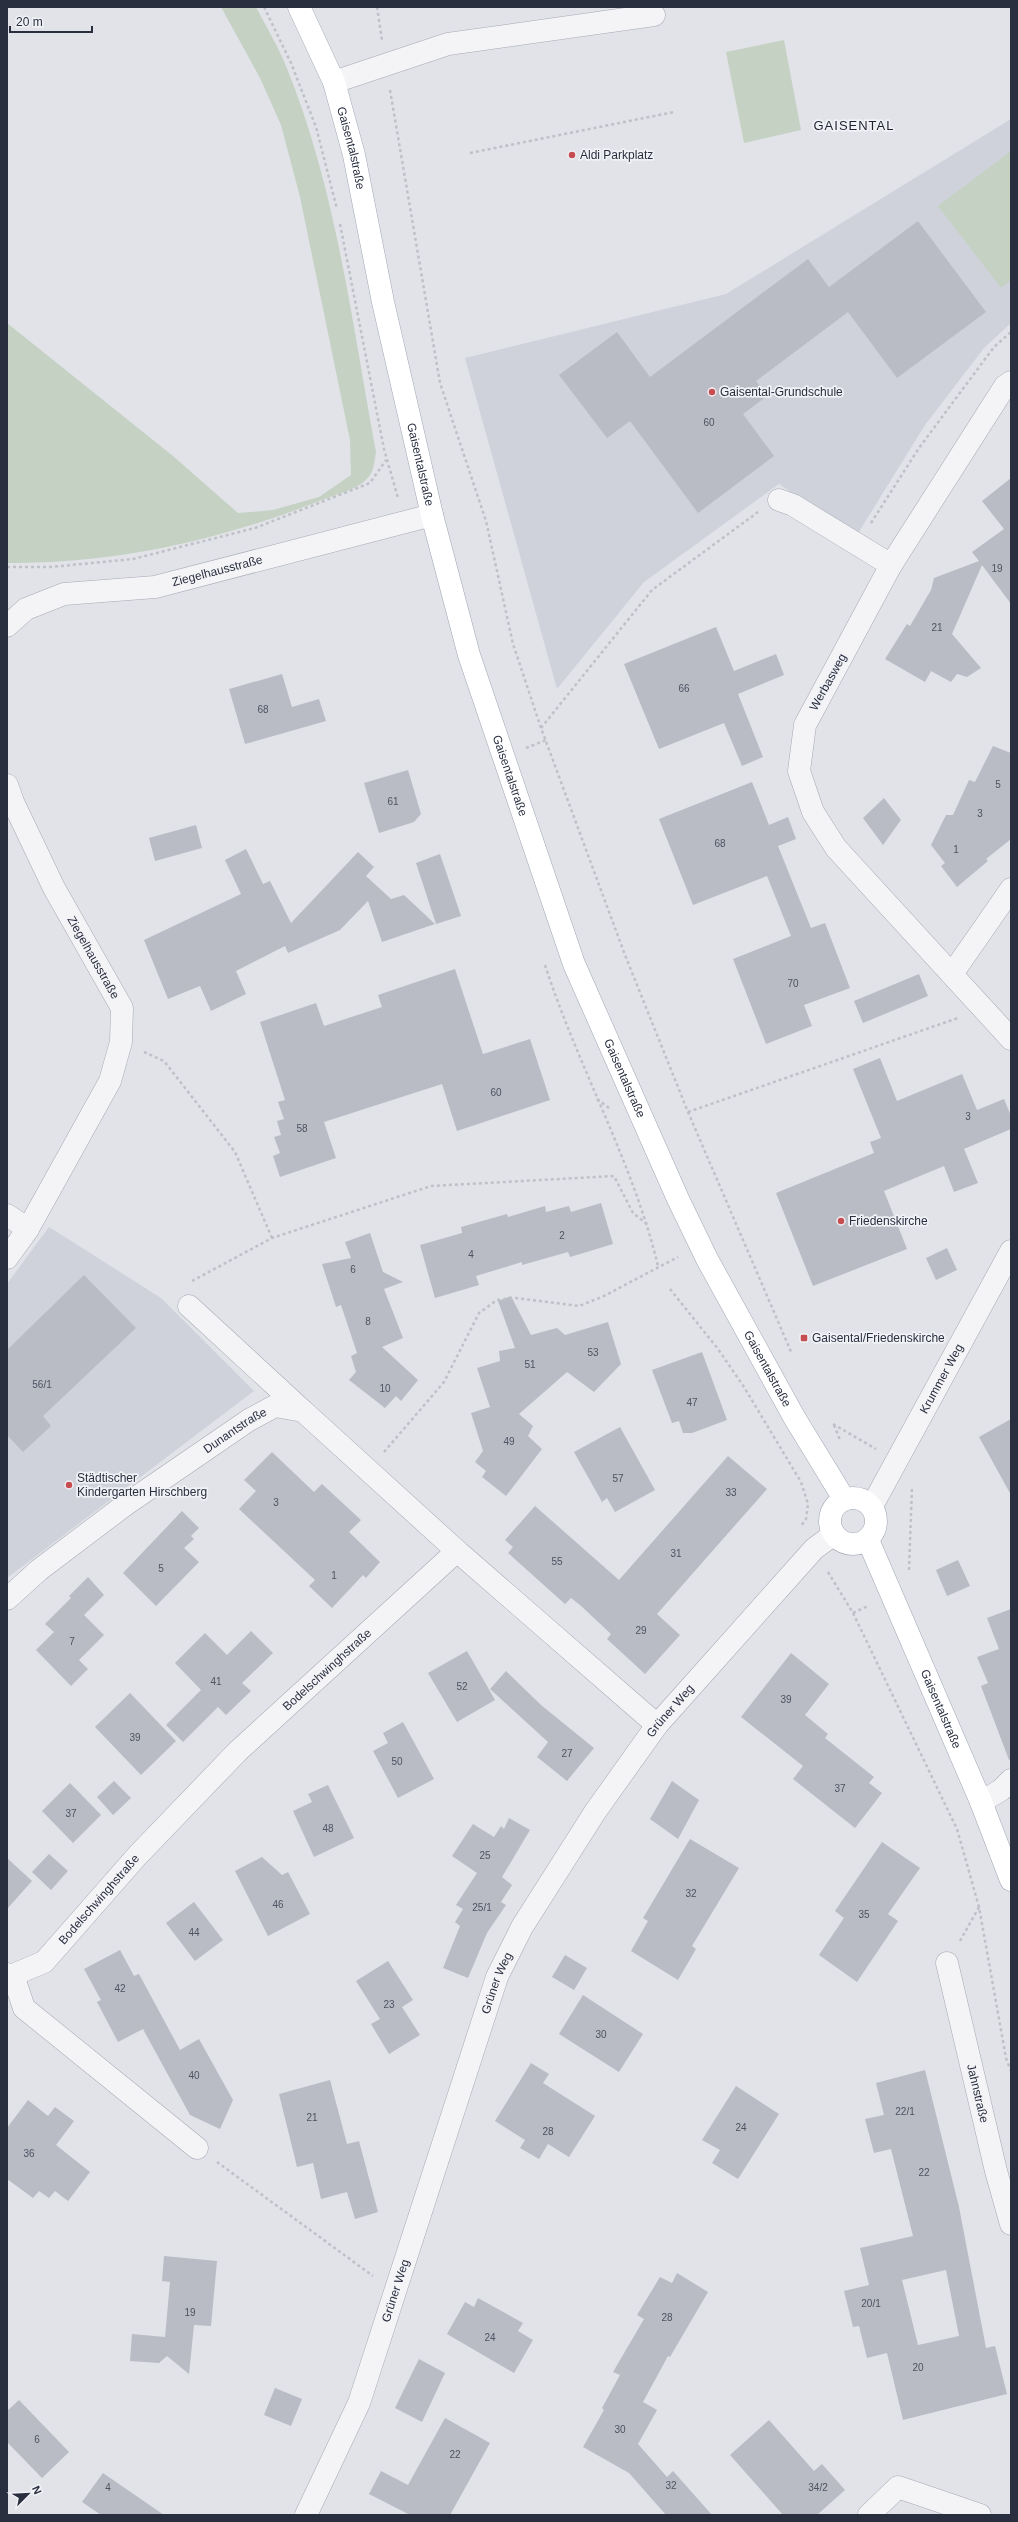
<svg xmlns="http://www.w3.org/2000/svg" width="1018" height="2522" viewBox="0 0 1018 2522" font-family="Arial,sans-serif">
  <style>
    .built { fill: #cfd2db }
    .green { fill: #c5d2c3 }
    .building { fill: #b9bcc5; fill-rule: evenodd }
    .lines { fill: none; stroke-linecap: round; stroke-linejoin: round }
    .minor-casing { stroke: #a6a9b3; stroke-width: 23 }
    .major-casing { stroke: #a1a6b4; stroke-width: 23 }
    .path { stroke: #bfc1c7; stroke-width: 2.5; stroke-dasharray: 3 3; stroke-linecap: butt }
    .minor { stroke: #f4f4f7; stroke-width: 22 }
    .major { stroke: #fff; stroke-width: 22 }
    .poi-dot { fill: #c64e51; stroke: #f1f2f6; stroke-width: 1.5 }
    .labels { text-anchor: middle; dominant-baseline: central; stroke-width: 3.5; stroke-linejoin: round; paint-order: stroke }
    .number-label { font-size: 10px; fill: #4e5261 }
    .street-label { font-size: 12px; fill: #2a2f40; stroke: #f1f2f6 }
    .poi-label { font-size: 12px; fill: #2a2f40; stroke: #f1f2f6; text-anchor: start }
    .neighbourhood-label { font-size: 13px; letter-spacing: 1px; fill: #1d2130; stroke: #f1f2f6 }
  </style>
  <rect width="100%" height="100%" fill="#e1e3e9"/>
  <g class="built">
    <polygon points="1011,119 1011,323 984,348 925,425 857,535 779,484 644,582 557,689 465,358 726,294"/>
    <polygon points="49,1227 161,1298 254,1391 7,1578 7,1284"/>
  </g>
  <g class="green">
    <path d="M 221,7 L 256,7 C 266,26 278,46 286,66 C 336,188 352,323 376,452 C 375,458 374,470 370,475 C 361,489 337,494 322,500 C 221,540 116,564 7,563 L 7,323 L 173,456 L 238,513 L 273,510 L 319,497 L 351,475 L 350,440 L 300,197 L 281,125 L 260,78 Z"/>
    <polygon points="784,40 801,130 744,143 726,52"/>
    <polygon points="1011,151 1011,280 1001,288 938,206"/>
  </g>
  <g class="building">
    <polygon points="918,221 986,312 897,378 848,312 756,381 767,396 743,414 774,456 698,513 630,421 607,438 559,375 617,332 650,377 808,259 829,287"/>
    <polygon points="1011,478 1011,604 982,565 952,634 981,668 967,677 957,674 951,682 931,671 925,682 885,659 907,624 910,626 931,590 934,578 979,561 972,552 1004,529 982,501"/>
    <polygon points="716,627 734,671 776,654 784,675 738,694 763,757 742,766 724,723 659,749 624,664"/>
    <polygon points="282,674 292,707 319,699 326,721 245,744 229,689"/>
    <polygon points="993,746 1011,753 1011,839 986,859 988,861 957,887 941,866 945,863 931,845 946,815 953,815 969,780 975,782"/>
    <polygon points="408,770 421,814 414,822 379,833 364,783"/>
    <polygon points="752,782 769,825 788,817 796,839 778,846 811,928 825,923 850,988 804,1005 812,1026 766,1044 733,959 791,936 767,876 693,905 659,819"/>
    <polygon points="884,798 901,820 883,845 863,818"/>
    <polygon points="196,825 202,848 155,861 149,838"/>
    <polygon points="246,849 263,884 270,881 291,923 358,852 374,867 366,876 391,899 404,895 435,924 382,942 368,901 340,930 288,953 285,946 236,971 246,994 211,1011 200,986 168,999 144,940 241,894 225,860"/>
    <polygon points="440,854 461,916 436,924 416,863"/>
    <polygon points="455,969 483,1054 530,1039 550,1100 457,1131 442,1084 324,1122 336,1158 280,1177 273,1156 280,1153 274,1137 281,1135 277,1121 284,1119 278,1102 285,1100 260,1022 316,1003 324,1026 382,1007 378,995"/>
    <polygon points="919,974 928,996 863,1023 854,1001"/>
    <polygon points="880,1058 897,1101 962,1074 977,1110 1004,1099 1011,1116 1011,1129 964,1149 978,1183 954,1192 944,1166 884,1191 907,1249 813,1286 776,1193 874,1153 870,1142 881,1138 853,1069"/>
    <polygon points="601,1203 613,1244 570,1257 568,1252 522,1265 522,1262 476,1276 479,1285 435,1298 420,1245 462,1233 461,1227 507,1214 508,1217 545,1206 546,1212 569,1206 571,1212"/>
    <polygon points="370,1233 383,1272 403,1282 384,1289 403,1338 382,1347 418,1380 401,1401 396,1396 385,1408 349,1380 356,1372 351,1356 357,1353 341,1305 336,1307 322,1264 351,1258 345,1242"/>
    <polygon points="947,1248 957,1270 936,1280 926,1258"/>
    <polygon points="84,1275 136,1328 43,1416 51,1426 23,1452 7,1435 7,1350"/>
    <polygon points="511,1296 531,1335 557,1328 565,1335 608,1322 621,1364 594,1392 567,1372 519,1414 533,1426 528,1436 542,1449 506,1496 482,1477 486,1471 475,1462 483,1451 471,1413 490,1407 477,1368 500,1361 499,1351 515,1348 498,1301"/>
    <polygon points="702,1352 727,1420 692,1433 683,1433 679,1421 672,1423 652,1370"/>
    <polygon points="1011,1419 1011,1495 979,1437"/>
    <polygon points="620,1427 655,1490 615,1512 607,1498 602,1502 574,1452"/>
    <polygon points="272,1452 314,1492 322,1484 361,1520 349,1532 380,1562 366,1578 363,1575 332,1608 309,1586 315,1580 239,1509 256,1491 244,1480"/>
    <polygon points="728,1456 767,1489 657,1614 680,1635 645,1674 607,1639 611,1634 580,1605 571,1598 565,1604 508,1553 513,1547 505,1540 535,1506 619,1580"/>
    <polygon points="182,1511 199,1528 191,1536 194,1539 184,1548 199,1562 156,1606 123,1573"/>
    <polygon points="958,1560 970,1586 947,1596 936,1570"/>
    <polygon points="88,1577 104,1595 84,1615 104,1635 79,1660 88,1669 71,1686 36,1650 54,1632 45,1624 71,1598 69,1596"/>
    <polygon points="1011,1609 1011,1760 1009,1760 981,1686 988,1683 977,1657 999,1649 987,1618"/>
    <polygon points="251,1631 273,1653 242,1683 251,1691 226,1715 218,1707 183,1742 166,1725 201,1690 175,1663 205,1633 227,1655"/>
    <polygon points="467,1651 495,1700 457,1722 428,1673"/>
    <polygon points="791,1653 829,1684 805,1715 828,1734 825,1738 874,1777 869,1783 882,1793 855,1828 793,1779 803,1766 741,1717"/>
    <polygon points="506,1671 541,1705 594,1748 567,1781 537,1757 548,1742 490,1689"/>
    <polygon points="130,1693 176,1741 141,1775 95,1727"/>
    <polygon points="403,1722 434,1779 398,1798 373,1751 388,1743 383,1733"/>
    <polygon points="114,1781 131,1798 113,1815 97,1797"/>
    <polygon points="672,1781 699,1800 678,1839 650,1819"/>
    <polygon points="70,1783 101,1815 73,1843 42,1811"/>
    <polygon points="328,1785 354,1838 314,1857 293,1811 312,1802 308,1794"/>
    <polygon points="509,1818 530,1830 502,1877 512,1885 501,1902 506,1905 487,1933 468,1978 443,1968 460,1926 455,1922 463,1909 456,1905 477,1873 452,1856 473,1824 494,1837 501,1826 504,1829"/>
    <polygon points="690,1839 739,1868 692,1946 696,1949 678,1980 631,1951 648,1921 643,1918"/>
    <polygon points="882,1842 920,1868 888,1914 898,1921 857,1982 819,1955 844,1918 835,1911"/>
    <polygon points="49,1854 68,1871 51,1890 32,1872"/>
    <polygon points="262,1857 282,1875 288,1872 310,1914 268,1936 235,1871"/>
    <polygon points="7,1858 32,1881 7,1909"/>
    <polygon points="194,1902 223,1940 195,1961 166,1923"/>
    <polygon points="120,1950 134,1976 139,1974 180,2050 199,2039 233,2100 220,2129 190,2115 143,2029 118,2042 97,2002 101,2000 84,1969"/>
    <polygon points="565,1955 587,1968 574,1990 552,1977"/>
    <polygon points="388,1961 413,2000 402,2007 420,2035 389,2054 371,2024 380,2019 356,1981"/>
    <polygon points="583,1995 643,2034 619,2072 559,2034"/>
    <polygon points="531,2063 549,2074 543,2083 595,2116 569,2157 548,2144 539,2159 520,2148 525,2140 495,2121"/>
    <path d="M 925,2070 L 959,2207 L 986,2348 L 995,2346 L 1007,2394 L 903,2420 L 887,2353 L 867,2358 L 859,2326 L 853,2327 L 844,2291 L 869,2285 L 860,2248 L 913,2236 L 891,2149 L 874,2153 L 865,2119 L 884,2115 L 876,2083 ZM 946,2270 L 959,2336 L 918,2345 L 902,2280 Z"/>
    <polygon points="330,2080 347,2144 359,2141 378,2212 355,2219 347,2192 321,2199 313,2163 297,2167 279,2094"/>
    <polygon points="736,2086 779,2114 738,2179 712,2163 720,2150 702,2140"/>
    <polygon points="28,2100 48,2116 55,2107 74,2121 56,2145 90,2172 68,2201 55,2191 49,2198 39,2191 33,2198 7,2179 7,2128"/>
    <polygon points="164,2256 217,2261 211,2326 194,2325 189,2374 167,2356 159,2363 130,2361 132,2334 165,2337 170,2282 162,2281"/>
    <polygon points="677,2273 708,2292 670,2357 668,2356 643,2402 657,2410 638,2444 667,2477 673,2471 712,2515 666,2515 629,2473 583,2447 604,2410 602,2408 620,2375 613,2372 644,2319 637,2315 660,2277 672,2283"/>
    <polygon points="478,2298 523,2323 518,2331 533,2340 514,2373 447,2334 465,2302 474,2307"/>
    <polygon points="419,2359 445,2373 422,2422 395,2408"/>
    <polygon points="275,2388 302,2399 291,2426 264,2415"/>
    <polygon points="19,2400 69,2452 42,2478 7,2442 7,2411"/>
    <polygon points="445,2418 490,2443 450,2515 410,2515 369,2494 381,2471 408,2485"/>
    <polygon points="769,2420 814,2471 822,2464 845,2490 817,2515 783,2515 730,2455"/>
    <polygon points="103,2473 164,2515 101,2515 82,2502"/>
  </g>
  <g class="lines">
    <g class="minor-casing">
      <g id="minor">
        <polyline points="334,82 448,44 654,15"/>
        <polyline points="1011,382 1005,386 891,565 805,725 799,771 813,812 836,848 1011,1039"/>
        <polyline points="779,500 793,505 891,565"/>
        <path id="s1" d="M 7,626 L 26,609 L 64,594 L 155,587 L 432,515"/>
        <path id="s2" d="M 7,785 L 13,802 L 54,888 L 122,1008 L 121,1042 L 110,1081 L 28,1229 L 7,1258"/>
        <polyline points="952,974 1011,889"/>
        <polyline points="7,1215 28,1229"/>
        <polyline points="189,1306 303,1411"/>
        <path id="s3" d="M 872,1506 L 1011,1251"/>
        <path id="s4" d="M 7,1599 L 39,1570 L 125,1505 L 249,1420 L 275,1406 L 303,1411 L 457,1551"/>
        <polyline points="981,1802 1001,1790 1011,1780"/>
        <path id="s5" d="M 947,1963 L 996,2171 L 1011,2224"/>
        <path id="s6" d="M 7,1974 L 13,1975 L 44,1962 L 137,1856 L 238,1751 L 457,1551 L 657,1725"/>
        <polyline points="13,1975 24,2008 197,2148"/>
        <path id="s7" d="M 306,2515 L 359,2403 L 497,1977 L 522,1927 L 595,1812 L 657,1725 L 814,1549 L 834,1534"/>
        <polyline points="869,2515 898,2487 980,2515"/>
      </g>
    </g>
    <g class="major-casing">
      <g id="major">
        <path id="s8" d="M 299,7 L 334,82 L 354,155 L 383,302 L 432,515 L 469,655 L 574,964 L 678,1199 L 707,1259 L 794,1417 L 844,1499"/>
        <circle cx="853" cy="1521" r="23"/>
        <path id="s9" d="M 868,1540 L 981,1802 L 1011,1880"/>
      </g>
    </g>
    <g class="path">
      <polyline points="264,7 291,63 316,127 337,209"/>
      <polyline points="377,7 382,40"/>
      <polyline points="390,90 440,383 486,521 513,644 541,728 625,955 688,1112 792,1354"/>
      <polyline points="470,153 674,112"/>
      <polyline points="340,224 384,449 398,498"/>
      <polyline points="871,523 919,448 994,347 1011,332"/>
      <polyline points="7,567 51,567 133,559 255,528 370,483 386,460"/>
      <polyline points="541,728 652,590 758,512"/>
      <polyline points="526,748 546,740"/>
      <path d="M 545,965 C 578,1067 633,1162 658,1266"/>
      <polyline points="144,1052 164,1061 235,1152 272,1238"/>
      <polyline points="597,1099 609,1108"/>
      <polyline points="688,1112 958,1018"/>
      <polyline points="192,1281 272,1238 431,1186 614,1176 633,1213 648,1225"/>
      <polyline points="670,1289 718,1349 744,1387 801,1482 808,1504 806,1519 801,1526"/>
      <polyline points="833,1424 876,1449"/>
      <polyline points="834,1425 840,1440"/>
      <polyline points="384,1452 444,1382 479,1313 497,1300 516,1298 579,1306 602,1297 678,1257"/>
      <polyline points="909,1570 912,1487"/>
      <polyline points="828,1572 853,1613 957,1829 979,1907 1006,2058 1011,2071"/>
      <polyline points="853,1613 868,1606"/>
      <polyline points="960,1941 979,1907"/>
      <polyline points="217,2162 373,2276"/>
    </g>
    <use href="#minor" class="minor"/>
    <use href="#major" class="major"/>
  </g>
  <g class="poi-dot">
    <circle cx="572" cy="155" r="4"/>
    <circle cx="712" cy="392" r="4"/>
    <circle cx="841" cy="1221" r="4"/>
    <rect x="800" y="1334" width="8" height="8" rx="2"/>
    <circle cx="69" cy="1485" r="4"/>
  </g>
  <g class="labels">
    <g class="number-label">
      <text x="709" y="422">60</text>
      <text x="997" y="568">19</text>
      <text x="937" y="627">21</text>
      <text x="684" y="688">66</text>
      <text x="263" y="709">68</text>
      <text x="998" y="784">5</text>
      <text x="393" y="801">61</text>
      <text x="980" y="813">3</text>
      <text x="720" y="843">68</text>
      <text x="956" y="849">1</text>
      <text x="793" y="983">70</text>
      <text x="496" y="1092">60</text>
      <text x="968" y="1116">3</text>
      <text x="302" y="1128">58</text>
      <text x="562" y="1235">2</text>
      <text x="471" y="1254">4</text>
      <text x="353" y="1269">6</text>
      <text x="368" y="1321">8</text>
      <text x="593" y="1352">53</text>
      <text x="530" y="1364">51</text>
      <text x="42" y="1384">56/1</text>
      <text x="385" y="1388">10</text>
      <text x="692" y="1402">47</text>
      <text x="509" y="1441">49</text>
      <text x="618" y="1478">57</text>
      <text x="731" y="1492">33</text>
      <text x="276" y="1502">3</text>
      <text x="676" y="1553">31</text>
      <text x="557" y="1561">55</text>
      <text x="161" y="1568">5</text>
      <text x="334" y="1575">1</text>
      <text x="641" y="1630">29</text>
      <text x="72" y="1641">7</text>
      <text x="216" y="1681">41</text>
      <text x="462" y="1686">52</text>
      <text x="786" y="1699">39</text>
      <text x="135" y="1737">39</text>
      <text x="567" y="1753">27</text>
      <text x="397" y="1761">50</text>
      <text x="840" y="1788">37</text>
      <text x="71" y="1813">37</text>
      <text x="328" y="1828">48</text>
      <text x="485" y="1855">25</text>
      <text x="691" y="1893">32</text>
      <text x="278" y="1904">46</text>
      <text x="482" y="1907">25/1</text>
      <text x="864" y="1914">35</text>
      <text x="194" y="1932">44</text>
      <text x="120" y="1988">42</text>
      <text x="389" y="2004">23</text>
      <text x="601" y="2034">30</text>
      <text x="194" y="2075">40</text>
      <text x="905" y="2111">22/1</text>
      <text x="312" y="2117">21</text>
      <text x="741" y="2127">24</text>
      <text x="548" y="2131">28</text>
      <text x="29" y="2153">36</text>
      <text x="924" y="2172">22</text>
      <text x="871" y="2303">20/1</text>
      <text x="190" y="2312">19</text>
      <text x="667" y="2317">28</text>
      <text x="490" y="2337">24</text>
      <text x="918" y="2367">20</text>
      <text x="620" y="2429">30</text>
      <text x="37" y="2439">6</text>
      <text x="455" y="2454">22</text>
      <text x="671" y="2485">32</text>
      <text x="108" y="2487">4</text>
      <text x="818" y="2487">34/2</text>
    </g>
    <g class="street-label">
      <text stroke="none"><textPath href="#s8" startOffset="151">Gaisentalstraße</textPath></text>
      <text stroke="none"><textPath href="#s8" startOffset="475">Gaisentalstraße</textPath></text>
      <text stroke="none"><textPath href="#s1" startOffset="222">Ziegelhausstraße</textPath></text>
      <text transform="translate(828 682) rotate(-61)">Werbasweg</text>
      <text stroke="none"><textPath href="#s8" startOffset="799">Gaisentalstraße</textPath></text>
      <text stroke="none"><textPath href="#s2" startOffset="193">Ziegelhausstraße</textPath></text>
      <text stroke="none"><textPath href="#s8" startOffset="1123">Gaisentalstraße</textPath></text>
      <text stroke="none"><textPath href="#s8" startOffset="1447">Gaisentalstraße</textPath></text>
      <text stroke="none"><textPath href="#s3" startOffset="145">Krummer Weg</textPath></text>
      <text stroke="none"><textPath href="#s4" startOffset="284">Dunantstraße</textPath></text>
      <text stroke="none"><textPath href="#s6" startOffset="447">Bodelschwinghstraße</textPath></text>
      <text stroke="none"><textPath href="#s9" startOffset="184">Gaisentalstraße</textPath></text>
      <text stroke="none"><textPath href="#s7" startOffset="890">Grüner Weg</textPath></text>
      <text stroke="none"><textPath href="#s6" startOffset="123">Bodelschwinghstraße</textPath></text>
      <text stroke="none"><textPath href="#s7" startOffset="566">Grüner Weg</textPath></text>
      <text stroke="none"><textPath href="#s5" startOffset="134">Jahnstraße</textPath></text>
      <text stroke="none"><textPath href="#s7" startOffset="242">Grüner Weg</textPath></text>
    </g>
    <g class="poi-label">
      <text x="580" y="155">Aldi Parkplatz</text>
      <text x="720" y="392">Gaisental-Grundschule</text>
      <text x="849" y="1221">Friedenskirche</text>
      <text x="812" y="1338">Gaisental/Friedenskirche</text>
      <text x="77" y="1478">Städtischer<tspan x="77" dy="14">Kindergarten Hirschberg</tspan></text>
    </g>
    <g class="neighbourhood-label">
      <text x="854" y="125">GAISENTAL</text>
    </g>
  </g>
  <rect width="1018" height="2522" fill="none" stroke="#2a2f40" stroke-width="16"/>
  <g transform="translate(28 2494) rotate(66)" stroke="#f1f2f6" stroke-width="3" paint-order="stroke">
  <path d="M0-3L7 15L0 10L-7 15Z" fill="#2a2f40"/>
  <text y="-6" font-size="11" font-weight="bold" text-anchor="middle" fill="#2a2f40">N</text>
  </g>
  <path d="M10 26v6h82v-6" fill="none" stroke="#2a2f40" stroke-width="2"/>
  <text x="16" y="26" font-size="12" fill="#2a2f40" stroke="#f1f2f6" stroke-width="3" paint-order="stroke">20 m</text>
</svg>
